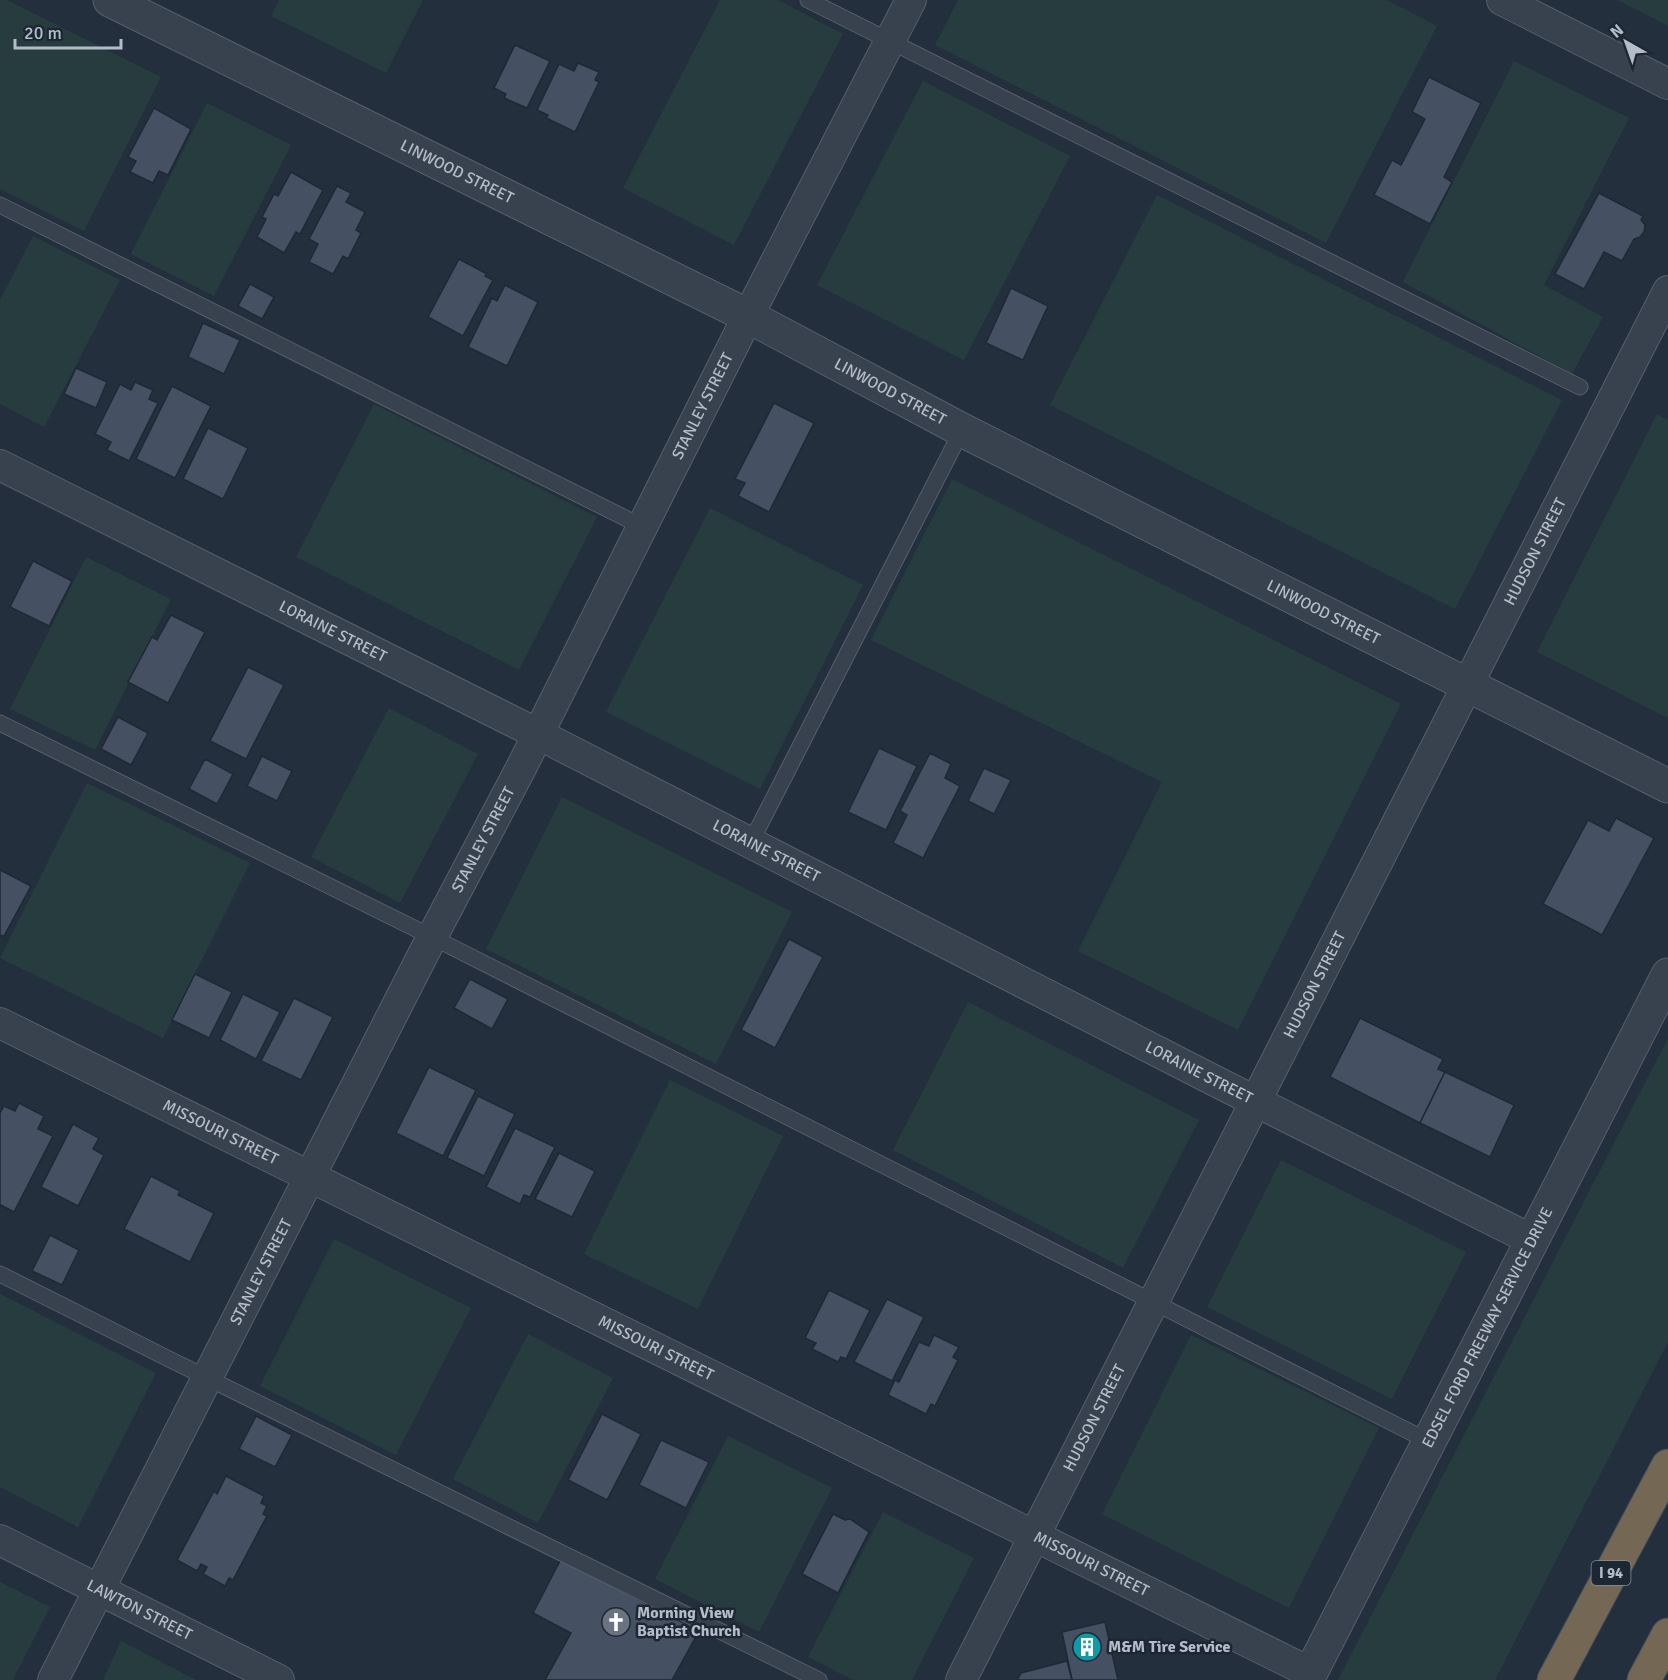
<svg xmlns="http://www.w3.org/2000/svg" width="1668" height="1680" viewBox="0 0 1668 1680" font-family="Signika,sans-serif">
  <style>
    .green { fill: #263c3f }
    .building { fill: #455162; stroke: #1f2835; stroke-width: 1.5 }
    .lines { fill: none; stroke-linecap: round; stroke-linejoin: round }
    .service-casing { stroke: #565f6c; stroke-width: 17 }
    .minor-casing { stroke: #565f6c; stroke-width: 32 }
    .tertiary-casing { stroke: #565f6c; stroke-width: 35 }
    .motorway-casing { stroke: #434c59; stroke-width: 35 }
    .service { stroke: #38414e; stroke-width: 15 }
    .minor { stroke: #38414e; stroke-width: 30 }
    .tertiary { stroke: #38414e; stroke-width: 33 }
    .motorway { stroke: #746855; stroke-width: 33 }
    .labels { text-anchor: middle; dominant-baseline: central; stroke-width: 5; stroke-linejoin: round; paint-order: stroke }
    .shield { fill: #1d2633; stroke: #878f9c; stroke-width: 1.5 }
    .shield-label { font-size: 15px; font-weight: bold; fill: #b4bcc9 }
    .street-label { font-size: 16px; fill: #b4bcc9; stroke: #1d2633 }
    .poi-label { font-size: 16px; font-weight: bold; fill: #b4bcc9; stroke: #1d2633; text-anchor: start }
  </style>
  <rect width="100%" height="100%" fill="#242f3e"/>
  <g class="green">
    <polygon points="0,0 7,0 161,77 84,231 0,189"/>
    <polygon points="279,0 423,0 386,73 271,16"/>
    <polygon points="720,0 778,0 843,34 734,245 623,188"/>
    <polygon points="958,0 1387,0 1437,26 1326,243 935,45"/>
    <polygon points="1618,0 1668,0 1668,26"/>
    <polygon points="1514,61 1629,118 1544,285 1603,317 1572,374 1403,282"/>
    <polygon points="923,81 1070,156 964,360 817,285"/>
    <polygon points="207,103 291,145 214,296 131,254"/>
    <polygon points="1157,195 1562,400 1455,609 1050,405"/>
    <polygon points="33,236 120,280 44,427 0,404 0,300"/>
    <polygon points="374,404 597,517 519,670 296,557"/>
    <polygon points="1657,414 1668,420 1668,718 1537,652"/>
    <polygon points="952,479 1401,704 1238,1030 1078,951 1162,782 871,640"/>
    <polygon points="710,508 863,585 760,789 606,712"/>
    <polygon points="86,557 171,599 95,750 10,709"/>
    <polygon points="389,708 478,754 400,903 311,857"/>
    <polygon points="87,783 250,863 163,1038 0,958"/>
    <polygon points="562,797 792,912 716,1064 486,949"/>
    <polygon points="968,1002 1199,1120 1123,1268 893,1150"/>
    <polygon points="1668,1038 1668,1342 1495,1680 1338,1680"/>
    <polygon points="670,1080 783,1136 698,1309 584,1254"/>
    <polygon points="1281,1160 1466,1252 1392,1399 1207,1307"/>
    <polygon points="334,1239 471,1308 396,1455 260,1386"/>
    <polygon points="0,1294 156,1373 78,1527 0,1487"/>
    <polygon points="528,1334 613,1378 538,1523 453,1479"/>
    <polygon points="1191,1335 1379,1428 1289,1608 1102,1514"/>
    <polygon points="728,1436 832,1488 759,1632 655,1579"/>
    <polygon points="883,1512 974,1558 912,1680 853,1680 808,1657"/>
    <polygon points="0,1582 50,1607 13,1680 0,1680"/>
    <polygon points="121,1641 196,1680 103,1680"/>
  </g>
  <g class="building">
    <polygon points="515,45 550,61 527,108 504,98 506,94 494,88"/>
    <polygon points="578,63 599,72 595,80 599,82 575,132 546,118 548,115 537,110 559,64 574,71"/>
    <polygon points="1429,77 1481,103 1444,177 1452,182 1430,224 1374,195 1392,160 1401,165 1425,119 1412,112"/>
    <polygon points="154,108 191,129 168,175 159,171 153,183 130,172 136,161 128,157"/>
    <polygon points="291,172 323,190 300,234 296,232 284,253 257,237 266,219 262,217 274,194 278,196"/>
    <polygon points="337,186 351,193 346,202 365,212 356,230 361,233 348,259 343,256 333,274 309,262 318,244 309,239"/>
    <polygon points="1599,193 1643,216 1641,220 1645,225 1644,232 1640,237 1634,239 1622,261 1604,252 1584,289 1555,274"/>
    <polygon points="459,259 487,274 485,276 493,280 463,336 428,317"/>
    <polygon points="250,284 274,297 262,319 238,306"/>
    <polygon points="505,285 538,302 507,366 468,347 492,298 497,301"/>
    <polygon points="1011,288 1048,306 1023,360 986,343"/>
    <polygon points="203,323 240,340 224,374 188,357"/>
    <polygon points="76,368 107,382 96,408 64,394"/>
    <polygon points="135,382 153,390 149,399 158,403 129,461 107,450 111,442 95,434 120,384 131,390"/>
    <polygon points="172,386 211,406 175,478 136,459"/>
    <polygon points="774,403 814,423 769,512 738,496 745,483 735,479"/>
    <polygon points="208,428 248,448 223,499 183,479"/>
    <polygon points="33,561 72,581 49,626 10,607"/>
    <polygon points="171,615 205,632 168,703 128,682 152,637 157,640"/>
    <polygon points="248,667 284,685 246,759 210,741"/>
    <polygon points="118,717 148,733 131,765 101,749"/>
    <polygon points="879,748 917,766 886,830 848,812"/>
    <polygon points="930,753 951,764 945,778 960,786 923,858 893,843 907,815 900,811"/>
    <polygon points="262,756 292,771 277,801 247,786"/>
    <polygon points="205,759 233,774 217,804 189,789"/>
    <polygon points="984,768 1011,780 994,814 968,801"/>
    <polygon points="1616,818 1654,838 1602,935 1543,904 1588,820 1609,831"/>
    <polygon points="0,870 31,886 4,936 0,935"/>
    <polygon points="789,939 823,957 775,1048 741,1030"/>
    <polygon points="195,974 232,992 209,1038 172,1020"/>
    <polygon points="470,979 508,999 492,1029 454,1008"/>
    <polygon points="243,994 280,1012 256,1059 220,1040"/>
    <polygon points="294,998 333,1017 301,1080 261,1061"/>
    <polygon points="1360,1018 1443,1059 1438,1069 1445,1072 1420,1123 1330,1077"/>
    <polygon points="429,1067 476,1090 443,1156 396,1133"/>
    <polygon points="1445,1072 1514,1105 1490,1157 1420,1123"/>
    <polygon points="478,1096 515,1114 484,1176 447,1158"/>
    <polygon points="19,1103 44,1116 38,1129 53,1136 14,1212 1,1205 0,1208 0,1113 4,1106 15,1111"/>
    <polygon points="73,1124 99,1138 93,1149 104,1155 78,1206 41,1187"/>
    <polygon points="515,1128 555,1147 530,1197 524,1195 520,1204 486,1187"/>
    <polygon points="559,1153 595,1171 572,1217 535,1199"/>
    <polygon points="151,1176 180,1191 178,1195 214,1213 190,1262 124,1229"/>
    <polygon points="50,1235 79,1250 62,1285 32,1271"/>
    <polygon points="829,1290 870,1310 846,1359 841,1357 838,1362 812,1349 816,1343 805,1338"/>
    <polygon points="887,1299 924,1317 892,1381 854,1362"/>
    <polygon points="934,1335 959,1347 953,1357 958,1360 935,1406 931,1404 926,1414 888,1395 895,1380 899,1382 919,1342 929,1346"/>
    <polygon points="602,1414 641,1434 607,1500 568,1480"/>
    <polygon points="256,1416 292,1435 275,1467 239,1449"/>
    <polygon points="661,1440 709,1462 686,1508 639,1485"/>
    <polygon points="226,1476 264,1496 261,1503 267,1506 263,1514 267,1516 233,1580 229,1578 225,1586 203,1574 207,1567 201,1564 197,1571 177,1560 214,1491 217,1494"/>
    <polygon points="833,1514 845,1520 850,1519 869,1532 838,1593 802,1574"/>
    <polygon points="561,1559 699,1631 672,1680 545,1680 571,1633 533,1613"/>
    <polygon points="1105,1622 1118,1680 1072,1680 1062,1632"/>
    <polygon points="1067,1661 1072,1680 1017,1680 1021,1673"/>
  </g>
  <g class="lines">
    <g class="service-casing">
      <g id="service">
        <polyline points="808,0 1580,387"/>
        <polyline points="0,205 643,527"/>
        <polyline points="0,723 432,937 1430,1442"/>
        <polyline points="750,844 962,430"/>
        <polyline points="0,1274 169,1359 819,1680"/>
      </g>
    </g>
    <g class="minor-casing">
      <g id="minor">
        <polyline points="1502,0 1668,84"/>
        <path id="s1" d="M 0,465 L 538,734 L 1221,1084 L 1532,1240"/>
        <path id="s2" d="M 0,1023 L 1311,1673"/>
        <path id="s3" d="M 0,1540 L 279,1680"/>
        <path id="s4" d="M 53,1680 L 432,937 L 521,768 L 748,316 L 911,0"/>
        <path id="s5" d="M 961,1680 L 1668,291"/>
      </g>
    </g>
    <g class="tertiary-casing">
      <g id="tertiary">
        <path id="s6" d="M 110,0 L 748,316 L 962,430 L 1668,786"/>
        <path id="s7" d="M 1307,1680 L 1668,975"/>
      </g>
    </g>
    <g class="motorway-casing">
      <g id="motorway">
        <polyline points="1554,1680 1668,1466"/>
        <polyline points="1644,1680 1668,1635"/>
      </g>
    </g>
    <use href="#service" class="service"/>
    <use href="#minor" class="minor"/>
    <use href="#tertiary" class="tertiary"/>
    <use href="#motorway" class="motorway"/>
  </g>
  <defs>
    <g id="church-disc" transform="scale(1.5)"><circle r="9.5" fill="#6b7280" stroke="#1d2633"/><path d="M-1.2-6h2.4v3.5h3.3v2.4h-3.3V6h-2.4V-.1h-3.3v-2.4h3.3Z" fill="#fff"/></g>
    <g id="building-disc" transform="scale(1.5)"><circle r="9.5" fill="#0f9aa8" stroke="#1d2633"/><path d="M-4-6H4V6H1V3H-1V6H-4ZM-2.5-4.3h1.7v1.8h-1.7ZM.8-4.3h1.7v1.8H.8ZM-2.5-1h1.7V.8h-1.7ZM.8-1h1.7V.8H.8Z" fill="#fff"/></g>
  </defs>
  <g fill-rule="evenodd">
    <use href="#church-disc" x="616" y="1622"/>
    <use href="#building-disc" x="1087" y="1647"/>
  </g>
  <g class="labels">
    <rect class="shield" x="1591.5" y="1561" width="39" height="24" rx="4.5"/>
    <g class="shield-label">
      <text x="1611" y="1573">I 94</text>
    </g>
    <g class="street-label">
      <text stroke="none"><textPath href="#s6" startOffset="387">LINWOOD STREET</textPath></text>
      <text stroke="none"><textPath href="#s6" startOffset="873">LINWOOD STREET</textPath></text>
      <text stroke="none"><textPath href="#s4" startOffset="1430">STANLEY STREET</textPath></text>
      <text stroke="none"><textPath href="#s5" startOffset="1266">HUDSON STREET</textPath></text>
      <text stroke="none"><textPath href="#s6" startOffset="1359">LINWOOD STREET</textPath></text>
      <text stroke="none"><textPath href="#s1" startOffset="372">LORAINE STREET</textPath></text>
      <text stroke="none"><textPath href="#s4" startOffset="944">STANLEY STREET</textPath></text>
      <text stroke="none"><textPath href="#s1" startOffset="858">LORAINE STREET</textPath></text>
      <text stroke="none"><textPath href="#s5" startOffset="780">HUDSON STREET</textPath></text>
      <text stroke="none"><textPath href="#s1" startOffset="1344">LORAINE STREET</textPath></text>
      <text stroke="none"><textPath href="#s2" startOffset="246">MISSOURI STREET</textPath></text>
      <text stroke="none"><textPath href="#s4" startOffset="458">STANLEY STREET</textPath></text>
      <text stroke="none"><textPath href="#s7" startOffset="396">EDSEL FORD FREEWAY SERVICE DRIVE</textPath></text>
      <text stroke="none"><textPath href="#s2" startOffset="732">MISSOURI STREET</textPath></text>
      <text stroke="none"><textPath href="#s5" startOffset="294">HUDSON STREET</textPath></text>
      <text stroke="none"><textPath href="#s2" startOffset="1218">MISSOURI STREET</textPath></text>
      <text stroke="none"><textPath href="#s3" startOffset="156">LAWTON STREET</textPath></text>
    </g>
    <g class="poi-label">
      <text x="637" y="1613">Morning View<tspan x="637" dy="18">Baptist Church</tspan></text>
      <text x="1108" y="1647">M&amp;M Tire Service</text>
    </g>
  </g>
  <g transform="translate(1626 42) rotate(320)" stroke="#1d2633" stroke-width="4.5" paint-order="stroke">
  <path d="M0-4.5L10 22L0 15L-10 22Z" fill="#b4bcc9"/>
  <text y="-9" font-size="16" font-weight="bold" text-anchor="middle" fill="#b4bcc9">N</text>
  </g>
  <path d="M15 39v9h106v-9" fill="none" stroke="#b4bcc9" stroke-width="3"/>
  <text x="24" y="39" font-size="18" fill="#b4bcc9" stroke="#1d2633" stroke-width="4.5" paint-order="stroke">20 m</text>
</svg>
